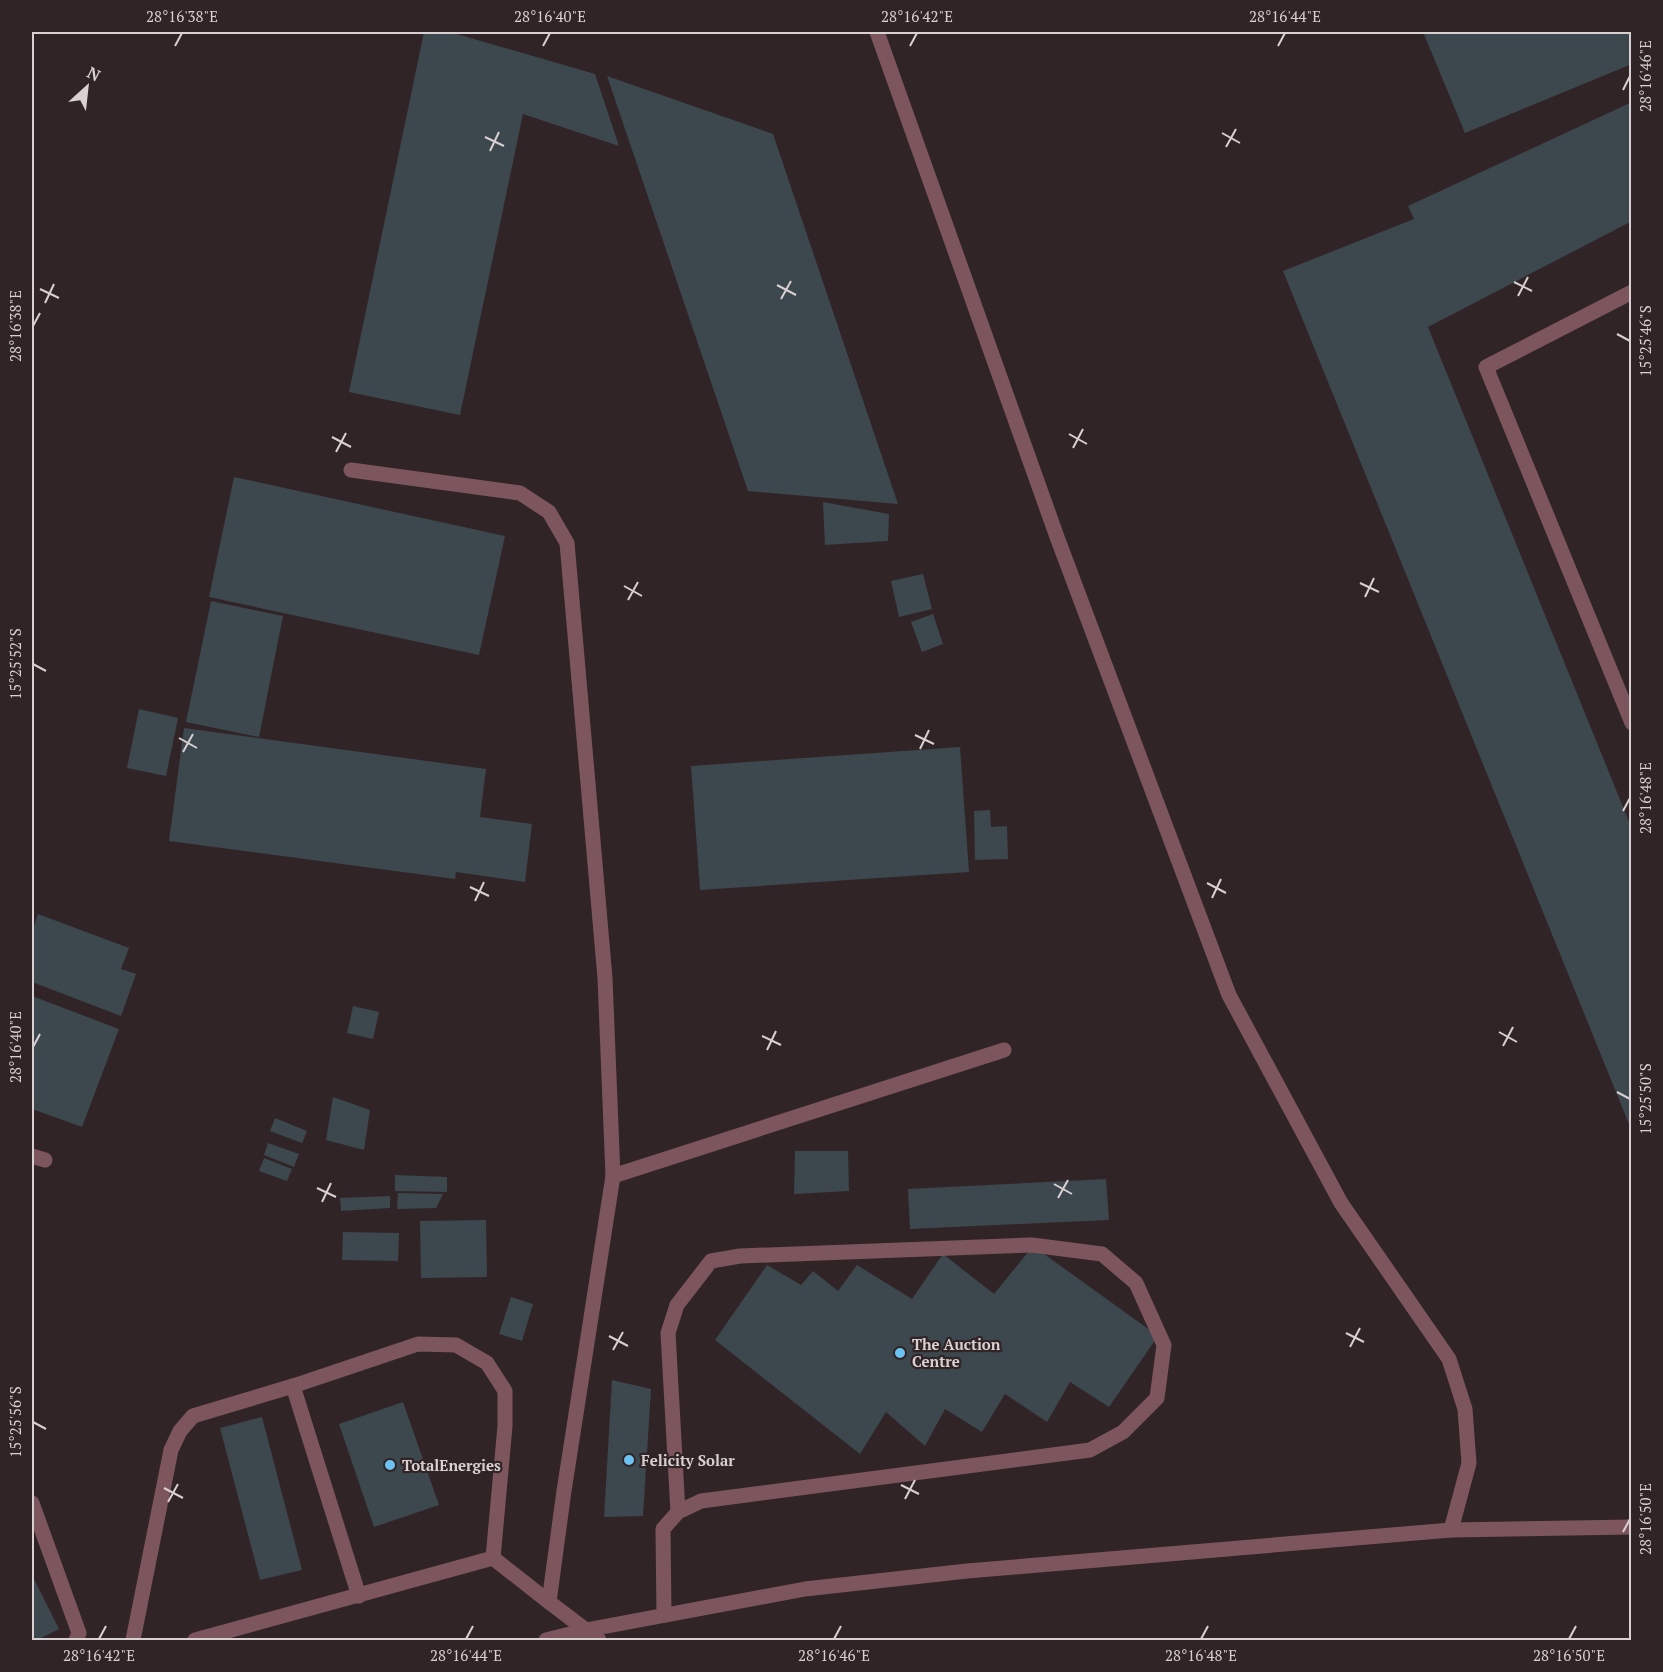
<svg xmlns="http://www.w3.org/2000/svg" width="1663" height="1672" viewBox="0 0 1663 1672" font-family="'PT Serif',serif">
  <style>
    .building { fill: #3c474e }
    .lines { fill: none; stroke-linecap: round; stroke-linejoin: round }
    .minor { stroke: #7d565d; stroke-width: 15 }
    .ticks { fill: none; stroke: #d8d0d1; stroke-width: 2 }
    .poi-dot { fill: #6bc3f2; stroke: #312426; stroke-width: 2 }
    .labels { text-anchor: middle; dominant-baseline: central; stroke-width: 4.5; stroke-linejoin: round; paint-order: stroke }
    .poi-label { font-size: 15px; font-weight: bold; fill: #d8d0d1; stroke: #312426; text-anchor: start }
    .neatline { fill: none; stroke: #d8d0d1; stroke-width: 2 }
    .ticks-label { font-size: 15px; text-anchor: middle; fill: #d8d0d1 }
  </style>
  <rect width="100%" height="100%" fill="#312426"/>
  <g class="building">
    <polygon points="424,32 450,32 595,74 619,146 523,114 460,415 349,392"/>
    <polygon points="1423,32 1632,32 1632,64 1465,133"/>
    <polygon points="607,76 773,134 898,504 748,491"/>
    <polygon points="1632,102 1632,221 1428,327 1632,829 1631,1129 1283,271 1414,219 1408,206"/>
    <polygon points="234,477 505,536 479,655 209,597"/>
    <polygon points="823,502 889,514 888,541 825,545"/>
    <polygon points="923,574 932,609 899,617 891,581"/>
    <polygon points="211,601 283,616 259,737 186,722"/>
    <polygon points="933,614 943,644 922,652 911,622"/>
    <polygon points="139,709 178,718 166,776 127,768"/>
    <polygon points="184,728 486,769 480,817 532,824 525,882 456,872 455,879 169,841"/>
    <polygon points="960,747 969,872 700,890 691,766"/>
    <polygon points="990,810 991,827 1007,826 1008,859 975,860 974,811"/>
    <polygon points="38,914 129,948 121,969 136,974 121,1016 32,982 32,932"/>
    <polygon points="32,996 119,1029 82,1127 32,1109"/>
    <polygon points="353,1006 379,1012 373,1039 347,1033"/>
    <polygon points="333,1097 370,1110 364,1150 326,1140"/>
    <polygon points="275,1118 307,1131 302,1143 270,1131"/>
    <polygon points="268,1143 299,1154 294,1167 264,1155"/>
    <polygon points="795,1151 848,1151 849,1191 794,1194"/>
    <polygon points="264,1158 292,1169 287,1181 259,1171"/>
    <polygon points="395,1175 447,1177 447,1192 395,1191"/>
    <polygon points="1106,1179 1109,1220 910,1229 908,1189"/>
    <polygon points="398,1193 443,1194 436,1208 397,1209"/>
    <polygon points="390,1196 390,1208 341,1211 340,1198"/>
    <polygon points="486,1220 487,1277 421,1278 420,1221"/>
    <polygon points="343,1232 399,1233 398,1261 342,1260"/>
    <polygon points="1033,1246 1158,1336 1109,1407 1070,1382 1047,1422 1005,1394 982,1432 945,1409 925,1446 886,1412 860,1454 715,1340 767,1265 801,1285 813,1271 838,1291 857,1265 912,1299 943,1254 994,1294"/>
    <polygon points="511,1297 533,1304 522,1341 499,1334"/>
    <polygon points="612,1380 651,1389 643,1516 604,1517"/>
    <polygon points="403,1402 439,1505 374,1527 339,1424"/>
    <polygon points="262,1417 302,1570 260,1580 220,1428"/>
    <polygon points="32,1575 59,1629 37,1640 32,1640"/>
  </g>
  <g class="lines">
    <g class="minor">
      <polyline points="877,32 1057,537 1229,995 1341,1203 1449,1359 1465,1409 1469,1463 1451,1530"/>
      <polyline points="1632,292 1486,367 1632,723"/>
      <polyline points="351,470 520,493 549,512 567,543 605,978 613,1176 564,1491 549,1602 599,1640"/>
      <polyline points="32,1156 45,1160"/>
      <polyline points="613,1176 1004,1050"/>
      <polyline points="293,1386 359,1596"/>
      <polyline points="32,1503 79,1633 76,1640"/>
      <polyline points="664,1615 663,1529 678,1512 701,1501 1090,1450 1123,1432 1157,1398 1164,1345 1136,1283 1102,1254 1032,1245 740,1256 711,1261 677,1305 668,1333 678,1512"/>
      <polyline points="133,1640 171,1450 180,1431 193,1416 293,1386 418,1344 456,1345 487,1363 505,1391 505,1426 493,1558"/>
      <polyline points="195,1640 493,1558 549,1602"/>
      <polyline points="546,1640 586,1630 805,1589 967,1571 1451,1530 1632,1527"/>
    </g>
  </g>
  <path class="ticks" d="M 175,46 L 182,33M 543,46 L 550,33M 910,46 L 917,33M 1278,46 L 1285,33M 1623,90 L 1630,76M 1222,133 L 1240,143M 485,137 L 504,146M 1226,147 L 1236,129M 490,151 L 499,132M 1514,282 L 1532,291M 777,285 L 796,295M 40,289 L 59,298M 1518,296 L 1528,277M 781,299 L 791,281M 45,303 L 54,284M 33,326 L 40,313M 1617,334 L 1630,341M 1069,434 L 1087,444M 332,437 L 351,447M 1073,448 L 1083,429M 336,452 L 346,433M 1360,583 L 1379,592M 624,586 L 642,596M 1365,597 L 1374,578M 628,600 L 638,582M 33,664 L 46,671M 915,735 L 934,744M 179,738 L 197,748M 920,749 L 929,730M 183,752 L 193,734M 1623,811 L 1630,798M 1207,883 L 1226,893M 470,887 L 489,896M 1212,898 L 1221,879M 475,901 L 484,882M 1499,1032 L 1517,1042M 762,1036 L 781,1045M 1503,1046 L 1513,1027M 33,1047 L 40,1034M 767,1050 L 776,1031M 1617,1092 L 1630,1099M 1054,1184 L 1072,1194M 317,1188 L 336,1197M 1058,1198 L 1068,1180M 322,1202 L 331,1183M 1346,1333 L 1364,1342M 609,1336 L 628,1346M 1350,1347 L 1360,1328M 613,1350 L 623,1332M 33,1422 L 46,1429M 901,1485 L 919,1494M 164,1488 L 183,1498M 905,1499 L 915,1480M 168,1502 L 178,1484M 1623,1532 L 1630,1519M 99,1639 L 106,1626M 466,1639 L 473,1626M 834,1639 L 841,1626M 1201,1639 L 1208,1626M 1569,1639 L 1576,1626"/>
  <g class="poi-dot">
    <circle cx="900" cy="1353" r="6"/>
    <circle cx="629" cy="1460" r="6"/>
    <circle cx="390" cy="1465" r="6"/>
  </g>
  <g class="labels">
    <g class="poi-label">
      <text x="912" y="1344">The Auction<tspan x="912" dy="17">Centre</tspan></text>
      <text x="641" y="1460">Felicity Solar</text>
      <text x="402" y="1465">TotalEnergies</text>
    </g>
  </g>
  <rect width="1663" height="1672" fill="none" stroke="#312426" stroke-width="66"/>
  <g transform="translate(87 87) rotate(27)" stroke="#312426" stroke-width="4.5" paint-order="stroke">
  <path d="M0-4.5L10 22L0 15L-10 22Z" fill="#d8d0d1"/>
  <text y="-9" font-size="16" font-weight="bold" text-anchor="middle" fill="#d8d0d1">N</text>
  </g>
  <rect x="33" y="33" width="1597" height="1606" class="neatline"/>
  <g class="ticks-label">
    <text x="182" y="22">28°16'38"E</text>
    <text x="550" y="22">28°16'40"E</text>
    <text x="917" y="22">28°16'42"E</text>
    <text x="1285" y="22">28°16'44"E</text>
    <text transform="translate(1646 76) rotate(-90)" y="5">28°16'46"E</text>
    <text transform="translate(16 326) rotate(-90)" y="5">28°16'38"E</text>
    <text transform="translate(1646 341) rotate(-90)" y="5">15°25'46"S</text>
    <text transform="translate(16 664) rotate(-90)" y="5">15°25'52"S</text>
    <text transform="translate(1646 798) rotate(-90)" y="5">28°16'48"E</text>
    <text transform="translate(16 1047) rotate(-90)" y="5">28°16'40"E</text>
    <text transform="translate(1646 1099) rotate(-90)" y="5">15°25'50"S</text>
    <text transform="translate(16 1422) rotate(-90)" y="5">15°25'56"S</text>
    <text transform="translate(1646 1519) rotate(-90)" y="5">28°16'50"E</text>
    <text x="99" y="1661">28°16'42"E</text>
    <text x="466" y="1661">28°16'44"E</text>
    <text x="834" y="1661">28°16'46"E</text>
    <text x="1201" y="1661">28°16'48"E</text>
    <text x="1569" y="1661">28°16'50"E</text>
  </g>
</svg>
